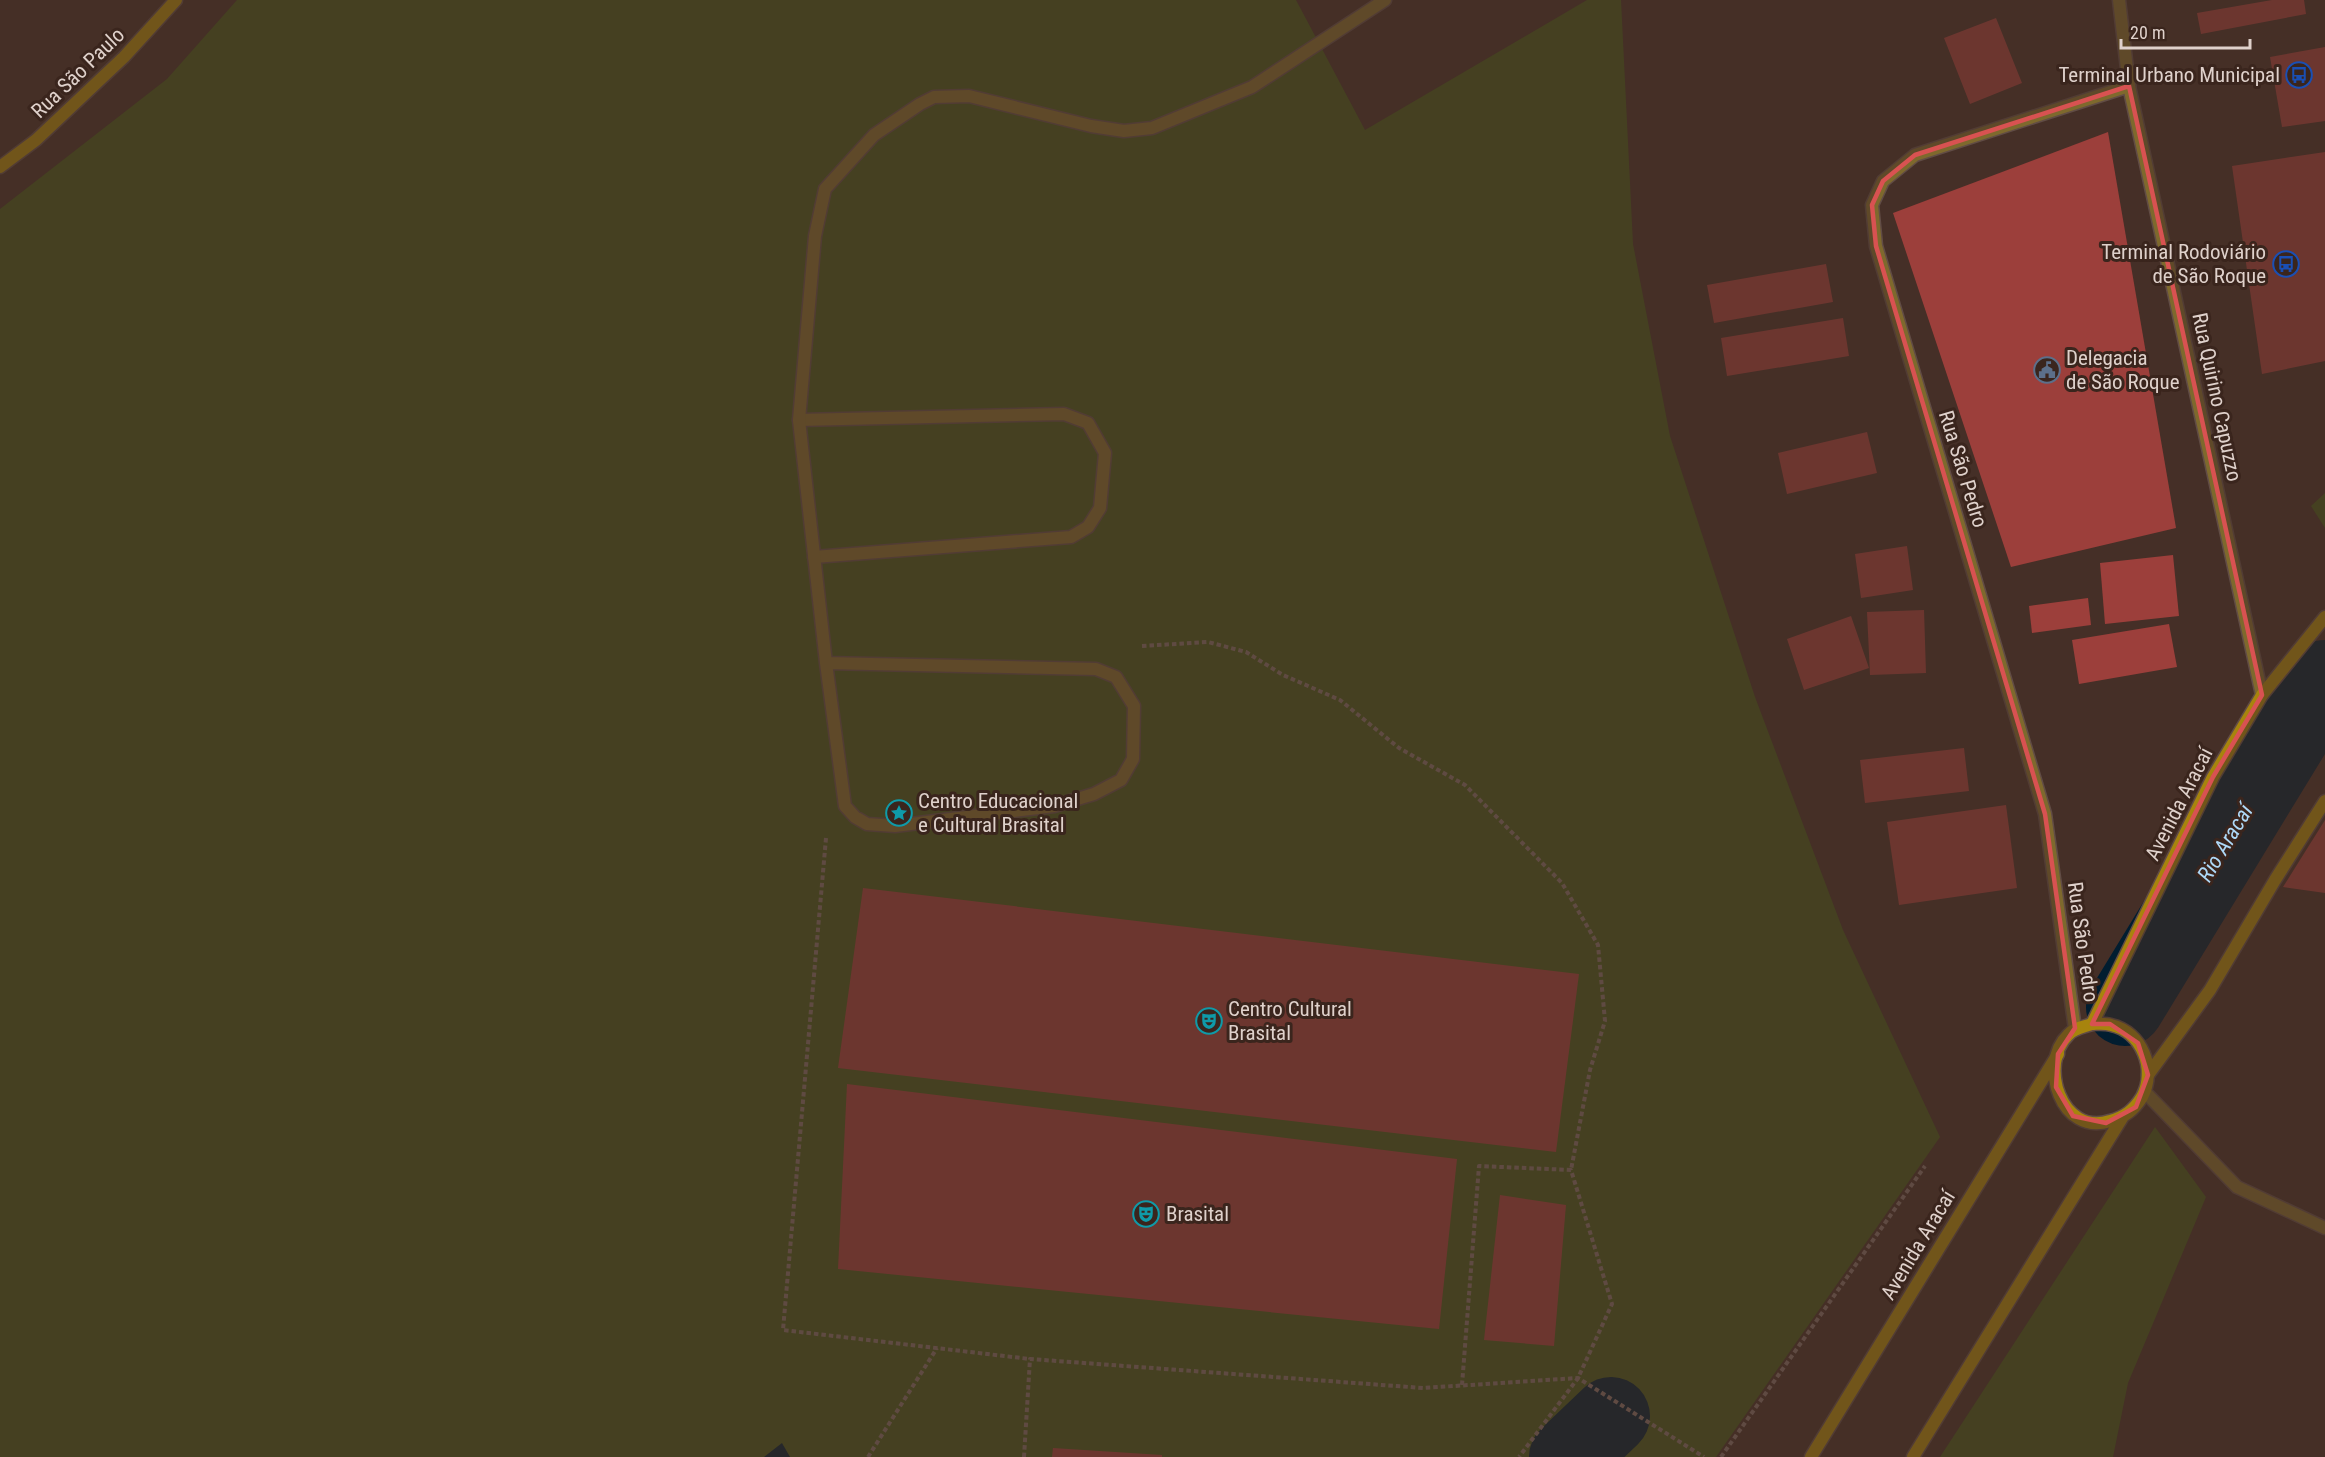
<svg xmlns="http://www.w3.org/2000/svg" width="2325" height="1457" viewBox="0 0 2325 1457" font-family="'Roboto Condensed',sans-serif">
  <style>
    .green { fill: #45561b }
    .water { fill: #011d30 }
    .lines { fill: none; stroke-linecap: round; stroke-linejoin: round }
    .river { stroke: #011d30; stroke-width: 78 }
    .building { fill: #9c3f3b }
    .service-casing { stroke: #614c45; stroke-width: 15 }
    .minor-casing { stroke: #614c45; stroke-width: 15 }
    .secondary-casing { stroke: #614c45; stroke-width: 15 }
    .path { stroke: #7f6c65; stroke-width: 4; stroke-dasharray: 4.5 3; stroke-linecap: butt }
    .service { stroke: #7e692d; stroke-width: 12 }
    .minor { stroke: #7e692d; stroke-width: 12 }
    .secondary { stroke: #a7840d; stroke-width: 12 }
    .marked { fill: none; stroke: #d85251; stroke-width: 4.5; stroke-linejoin: round }
    .labels { text-anchor: middle; dominant-baseline: central; stroke-width: 6; stroke-linejoin: round; paint-order: stroke }
    .street-label { font-size: 21px; fill: #dfd1cb; stroke: #3a251d }
    .poi-label { font-size: 21px; fill: #dfd1cb; stroke: #3a251d; text-anchor: start }
    .water-label { font-size: 22px; font-style: italic; fill: #aed8f7; stroke: #3a251d }
  </style>
  <rect width="100%" height="100%" fill="#452f27"/>
  <g class="green">
    <polygon points="237,0 1296,0 1365,130 1587,0 1621,0 1633,244 1670,436 1755,697 1843,930 1940,1137 1716,1457 0,1457 0,209 167,79"/>
    <polygon points="2325,493 2325,528 2311,506"/>
    <polygon points="2155,1127 2206,1197 2128,1383 2113,1457 1940,1457"/>
  </g>
  <polygon class="water" points="782,1443 790,1457 764,1457"/>
  <g class="lines">
    <g class="river">
      <polyline points="2125,1007 2325,679"/>
      <polyline points="1568,1457 1611,1416"/>
    </g>
  </g>
  <g class="building">
    <polygon points="2272,0 2304,0 2306,14 2201,34 2197,13"/>
    <polygon points="1996,18 2022,83 1970,104 1944,38"/>
    <polygon points="2325,47 2325,121 2282,127 2270,57"/>
    <polygon points="2108,132 2176,528 2011,567 1893,213"/>
    <polygon points="2325,152 2325,361 2262,374 2232,166"/>
    <polygon points="1826,264 1833,302 1714,323 1707,285"/>
    <polygon points="1843,318 1849,356 1727,376 1721,338"/>
    <polygon points="1867,432 1877,473 1787,494 1778,453"/>
    <polygon points="1907,546 1913,590 1861,598 1855,554"/>
    <polygon points="2173,555 2179,616 2105,624 2100,563"/>
    <polygon points="2088,598 2091,625 2032,633 2029,606"/>
    <polygon points="1924,610 1926,673 1870,675 1867,612"/>
    <polygon points="1851,616 1869,668 1804,690 1787,639"/>
    <polygon points="2169,624 2177,667 2079,684 2072,640"/>
    <polygon points="1964,748 1969,791 1865,803 1860,760"/>
    <polygon points="2006,805 2017,888 1899,905 1887,822"/>
    <polygon points="2325,820 2325,893 2283,887"/>
    <polygon points="863,888 1579,974 1556,1152 838,1068"/>
    <polygon points="847,1084 1457,1159 1439,1329 838,1269"/>
    <polygon points="1500,1195 1566,1205 1554,1346 1484,1340"/>
    <polygon points="1053,1448 1162,1455 1162,1457 1052,1457"/>
  </g>
  <g class="lines">
    <g class="service-casing">
      <g id="service">
        <polyline points="799,420 1064,414 1088,423 1105,453 1100,508 1088,527 1071,537 814,557"/>
        <polyline points="826,663 1096,669 1116,677 1134,706 1133,759 1121,780 1094,794 1054,806 895,826 867,824 855,817 845,806 826,663 799,420 815,236 825,189 874,135 920,104 934,97 969,96 1091,126 1124,131 1152,128 1252,87 1385,0"/>
      </g>
    </g>
    <g class="minor-casing">
      <g id="minor">
        <polyline points="2119,0 2129,86 2262,695"/>
        <polyline points="2075,1029 2045,814 1876,246 1872,205 1883,181 1915,155 2129,86"/>
        <polyline points="2145,1092 2237,1187 2325,1228"/>
      </g>
    </g>
    <g class="secondary-casing">
      <g id="secondary">
        <polyline points="0,167 36,140 124,57 176,0"/>
        <polyline points="2092,1024 2213,777 2262,695 2325,617"/>
        <path d="M 2092,1024 C 2098,1024 2105,1023 2111,1025 C 2142,1032 2157,1069 2142,1097 C 2134,1110 2125,1117 2110,1121 C 2061,1137 2038,1064 2068,1035 C 2074,1028 2084,1027 2092,1024 Z"/>
        <polyline points="2148,1075 2210,990 2275,880 2325,801"/>
        <polyline points="1811,1457 2058,1054"/>
        <polyline points="1913,1457 2122,1118"/>
      </g>
    </g>
    <g class="path">
      <polyline points="1142,646 1208,642 1246,652 1283,675 1340,700 1399,748 1465,785 1562,883 1598,945 1605,1021 1590,1070 1571,1170"/>
      <polyline points="826,838 783,1330 1030,1359"/>
      <polyline points="1462,1385 1479,1166 1571,1170 1612,1304 1578,1378 1519,1457"/>
      <polyline points="868,1457 937,1348"/>
      <polyline points="1024,1457 1030,1359 1423,1388 1578,1378 1704,1457"/>
      <polyline points="1721,1457 1925,1166"/>
    </g>
    <use href="#service" class="service"/>
    <use href="#minor" class="minor"/>
    <use href="#secondary" class="secondary"/>
  </g>
  <path d="M0 0H2325V1457H0ZM 2129,86 L 2262,695 L 2213,777 L 2092,1024 L 2110,1024 L 2138,1043 L 2148,1075 L 2136,1107 L 2106,1123 L 2073,1116 L 2056,1087 L 2058,1054 L 2075,1028 L 2045,814 L 1876,246 L 1872,205 L 1883,181 L 1915,155 Z" fill="#452f27" fill-opacity=".55" fill-rule="evenodd"/>
  <path class="marked" d="M 2129,86 L 2262,695 L 2213,777 L 2092,1024 L 2110,1024 L 2138,1043 L 2148,1075 L 2136,1107 L 2106,1123 L 2073,1116 L 2056,1087 L 2058,1054 L 2075,1028 L 2045,814 L 1876,246 L 1872,205 L 1883,181 L 1915,155 Z"/>
  <defs>
    <g id="bus-ring" transform="scale(1.35)"><circle r="9.5" fill="#3a251d" stroke="#1a4fb4" stroke-width="1.5"/><path d="M-5-6H5V4H4V6H2V4H-2V6H-4V4H-5ZM-3.5-4V0h7V-4ZM-3.5 1.2v1.5H-2V1.2ZM2 1.2v1.5H3.5V1.2Z" fill="#1a4fb4"/></g>
    <g id="civic-ring" transform="scale(1.35)"><circle r="9.5" fill="#3a251d" stroke="#5c6f8a" stroke-width="1.5"/><path d="M-.6-6.5H3V-4.5H.6V-3L4-1V1h2V6H-6V1h2V-1L-.6-3ZM-1.2 2.5V6h2.4V2.5Z" fill="#5c6f8a"/></g>
    <g id="sight-ring" transform="scale(1.35)"><circle r="9.5" fill="#3a251d" stroke="#0f9aa8" stroke-width="1.5"/><path d="M0-6L1.8-2.2L6-1.7L2.9 1.2L3.7 5.4L0 3.3L-3.7 5.4L-2.9 1.2L-6-1.7L-1.8-2.2Z" fill="#0f9aa8"/></g>
    <g id="theatre-ring" transform="scale(1.35)"><circle r="9.5" fill="#3a251d" stroke="#0f9aa8" stroke-width="1.5"/><path d="M-5-5.5Q0-4 5-5.5V0Q5 5 0 6Q-5 5-5 0ZM-3.3-2.5H-1v1.5H-3.3ZM1-2.5H3.3v1.5H1ZM-2.8 1Q0 5.5 2.8 1Z" fill="#0f9aa8"/></g>
  </defs>
  <g fill-rule="evenodd">
    <use href="#bus-ring" x="2299" y="75"/>
    <use href="#bus-ring" x="2286" y="264"/>
    <use href="#civic-ring" x="2047" y="370"/>
    <use href="#sight-ring" x="899" y="813"/>
    <use href="#theatre-ring" x="1209" y="1021"/>
    <use href="#theatre-ring" x="1146" y="1214"/>
  </g>
  <g class="labels">
    <g class="street-label">
      <text transform="translate(78 73) rotate(-44)">Rua São Paulo</text>
      <text transform="translate(2217 397) rotate(78)">Rua Quirino Capuzzo</text>
      <text transform="translate(1963 469) rotate(73)">Rua São Pedro</text>
      <text transform="translate(2179 804) rotate(-63)">Avenida Aracaí</text>
      <text transform="translate(2083 942) rotate(82)">Rua São Pedro</text>
      <text transform="translate(1918 1245) rotate(-59)">Avenida Aracaí</text>
    </g>
    <g class="poi-label">
      <text x="2280" y="75" text-anchor="end">Terminal Urbano Municipal</text>
      <text x="2266" y="252" text-anchor="end">Terminal Rodoviário<tspan x="2266" dy="24">de São Roque</tspan></text>
      <text x="2066" y="358">Delegacia<tspan x="2066" dy="24">de São Roque</tspan></text>
      <text x="918" y="801">Centro Educacional<tspan x="918" dy="24">e Cultural Brasital</tspan></text>
      <text x="1228" y="1009">Centro Cultural<tspan x="1228" dy="24">Brasital</tspan></text>
      <text x="1166" y="1214">Brasital</text>
    </g>
    <g class="water-label">
      <text transform="translate(2225 843) rotate(-59)">Rio Aracaí</text>
    </g>
  </g>
  <path d="M2121 39v9h129v-9" fill="none" stroke="#dfd1cb" stroke-width="3"/>
  <text x="2130" y="39" font-size="18" fill="#dfd1cb" stroke="#3a251d" stroke-width="4.5" paint-order="stroke">20 m</text>
</svg>
